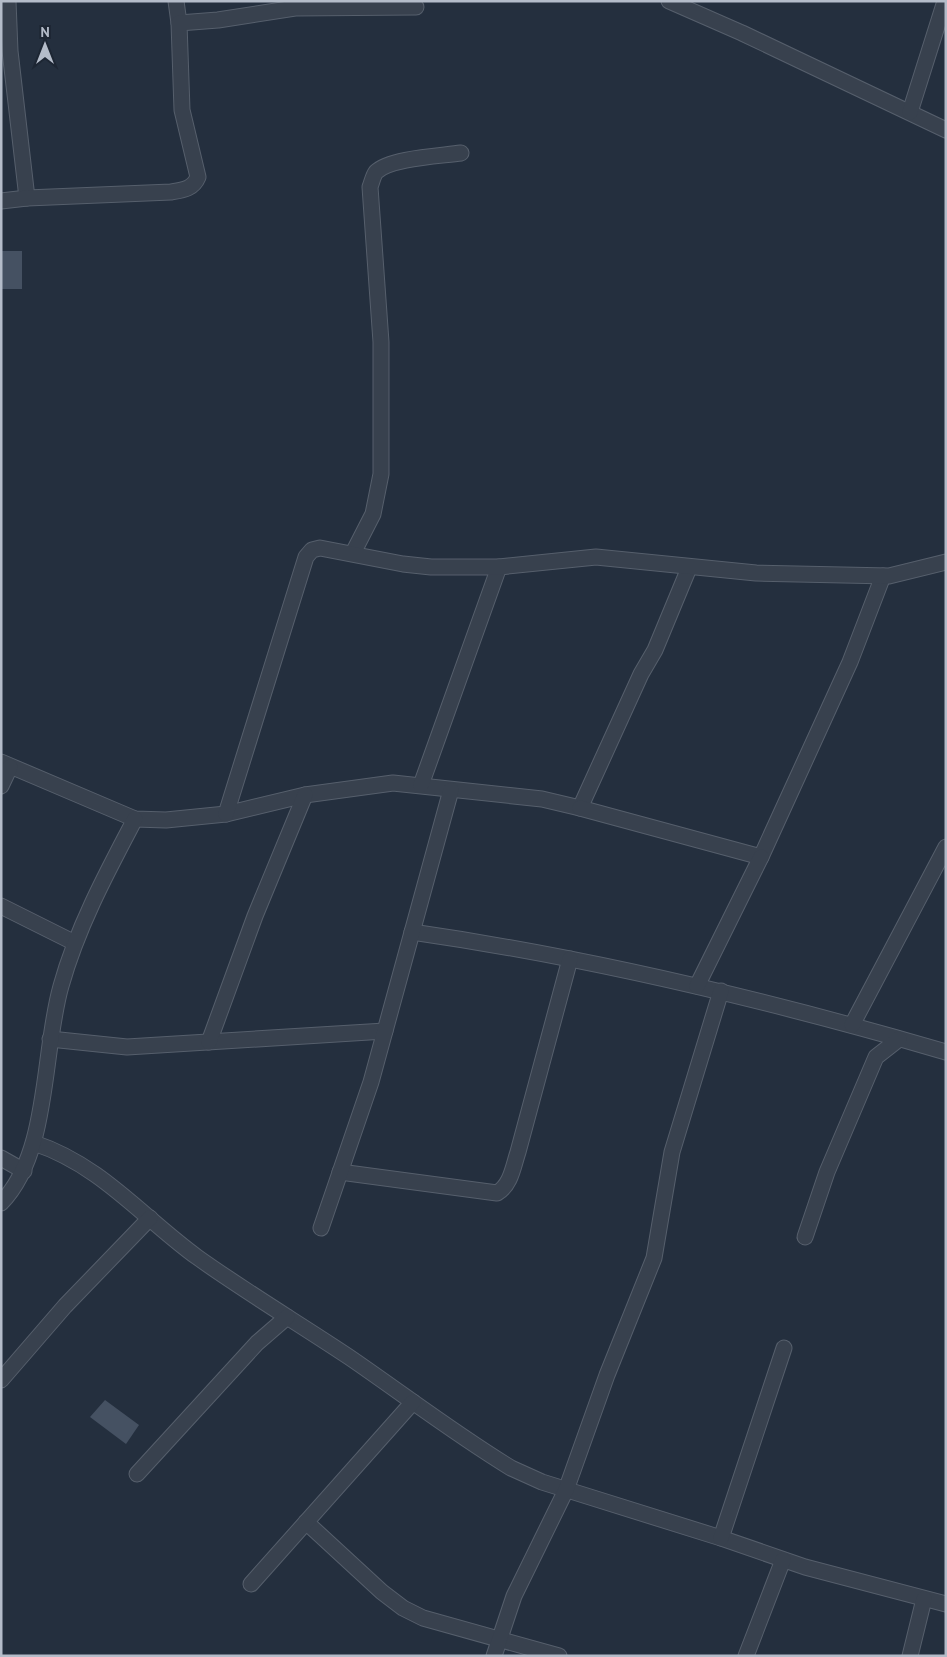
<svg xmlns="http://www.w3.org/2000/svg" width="947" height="1657" viewBox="0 0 947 1657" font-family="'PT Sans',sans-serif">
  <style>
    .building { fill: #455162 }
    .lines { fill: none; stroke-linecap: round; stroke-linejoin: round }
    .minor-casing { stroke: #565f6c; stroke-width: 17 }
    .minor { stroke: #38414e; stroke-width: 15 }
  </style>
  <rect width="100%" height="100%" fill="#242f3e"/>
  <g class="building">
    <rect x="1" y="251" width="21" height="38"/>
    <polygon points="105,1400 139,1425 126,1444 90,1417"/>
  </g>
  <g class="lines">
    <g class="minor-casing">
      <g id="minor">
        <polyline points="8,1 10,51 27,198"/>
        <polyline points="176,1 179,23"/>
        <polyline points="669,1 742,33 946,130"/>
        <polyline points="910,112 945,1"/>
        <path d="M 1,201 L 27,198 L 171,192 C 183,190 193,189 198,177 L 182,110 L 179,23 L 218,20 L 295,8 L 416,7"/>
        <path d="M 353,553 L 373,514 L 381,474 L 381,342 L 370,187 C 372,182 373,176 376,172 C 390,158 441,156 461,153"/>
        <polyline points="1,762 135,819 166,820 226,814 305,795 393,783 542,799 580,808 641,674 655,650 689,568"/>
        <polyline points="421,785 499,567"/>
        <polyline points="1,786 10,767"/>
        <polyline points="580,808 761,857 850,662 883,576"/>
        <polyline points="226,814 306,557 312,550 320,548 403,564 431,567 499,567 596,557 756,573 889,576 946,562"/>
        <polyline points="1,906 75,943"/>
        <path d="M 412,932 C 593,958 771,1001 946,1052"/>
        <polyline points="697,986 761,857"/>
        <polyline points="852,1025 946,847"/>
        <polyline points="50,1039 127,1047 385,1031"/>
        <polyline points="209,1042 255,916 305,795"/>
        <path d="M 34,1143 C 101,1165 142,1217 197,1257 C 246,1292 298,1323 349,1357 C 403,1394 455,1434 511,1468 L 542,1482 L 721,1538 L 805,1567 L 946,1604"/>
        <polyline points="1,1158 24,1171"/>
        <path d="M 340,1172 L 497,1193 C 511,1185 513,1167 518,1152 L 570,959"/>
        <path d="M 1,1203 C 50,1153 42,1052 61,986 C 77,928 107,872 135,819"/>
        <polyline points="321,1228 371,1082 451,790"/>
        <polyline points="805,1237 827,1172 876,1057 899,1039"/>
        <polyline points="1,1380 65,1306 150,1218"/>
        <polyline points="137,1474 257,1343 287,1317"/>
        <polyline points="306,1522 382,1592 403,1608 423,1618 559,1656"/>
        <polyline points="721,1538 784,1348"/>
        <polyline points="251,1584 413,1402"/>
        <polyline points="494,1656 514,1596 566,1490 607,1375 654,1258 672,1152 721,991"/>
        <polyline points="746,1656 783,1560"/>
        <polyline points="910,1656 924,1599"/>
      </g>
    </g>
    <use href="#minor" class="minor"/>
  </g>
  <rect width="947" height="1657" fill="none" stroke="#b4bcc9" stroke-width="5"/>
  <g transform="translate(45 45)" stroke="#1d2633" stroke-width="4" paint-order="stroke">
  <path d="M0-4L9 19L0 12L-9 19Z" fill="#b4bcc9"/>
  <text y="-8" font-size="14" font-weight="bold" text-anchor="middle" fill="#b4bcc9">N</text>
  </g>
</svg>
